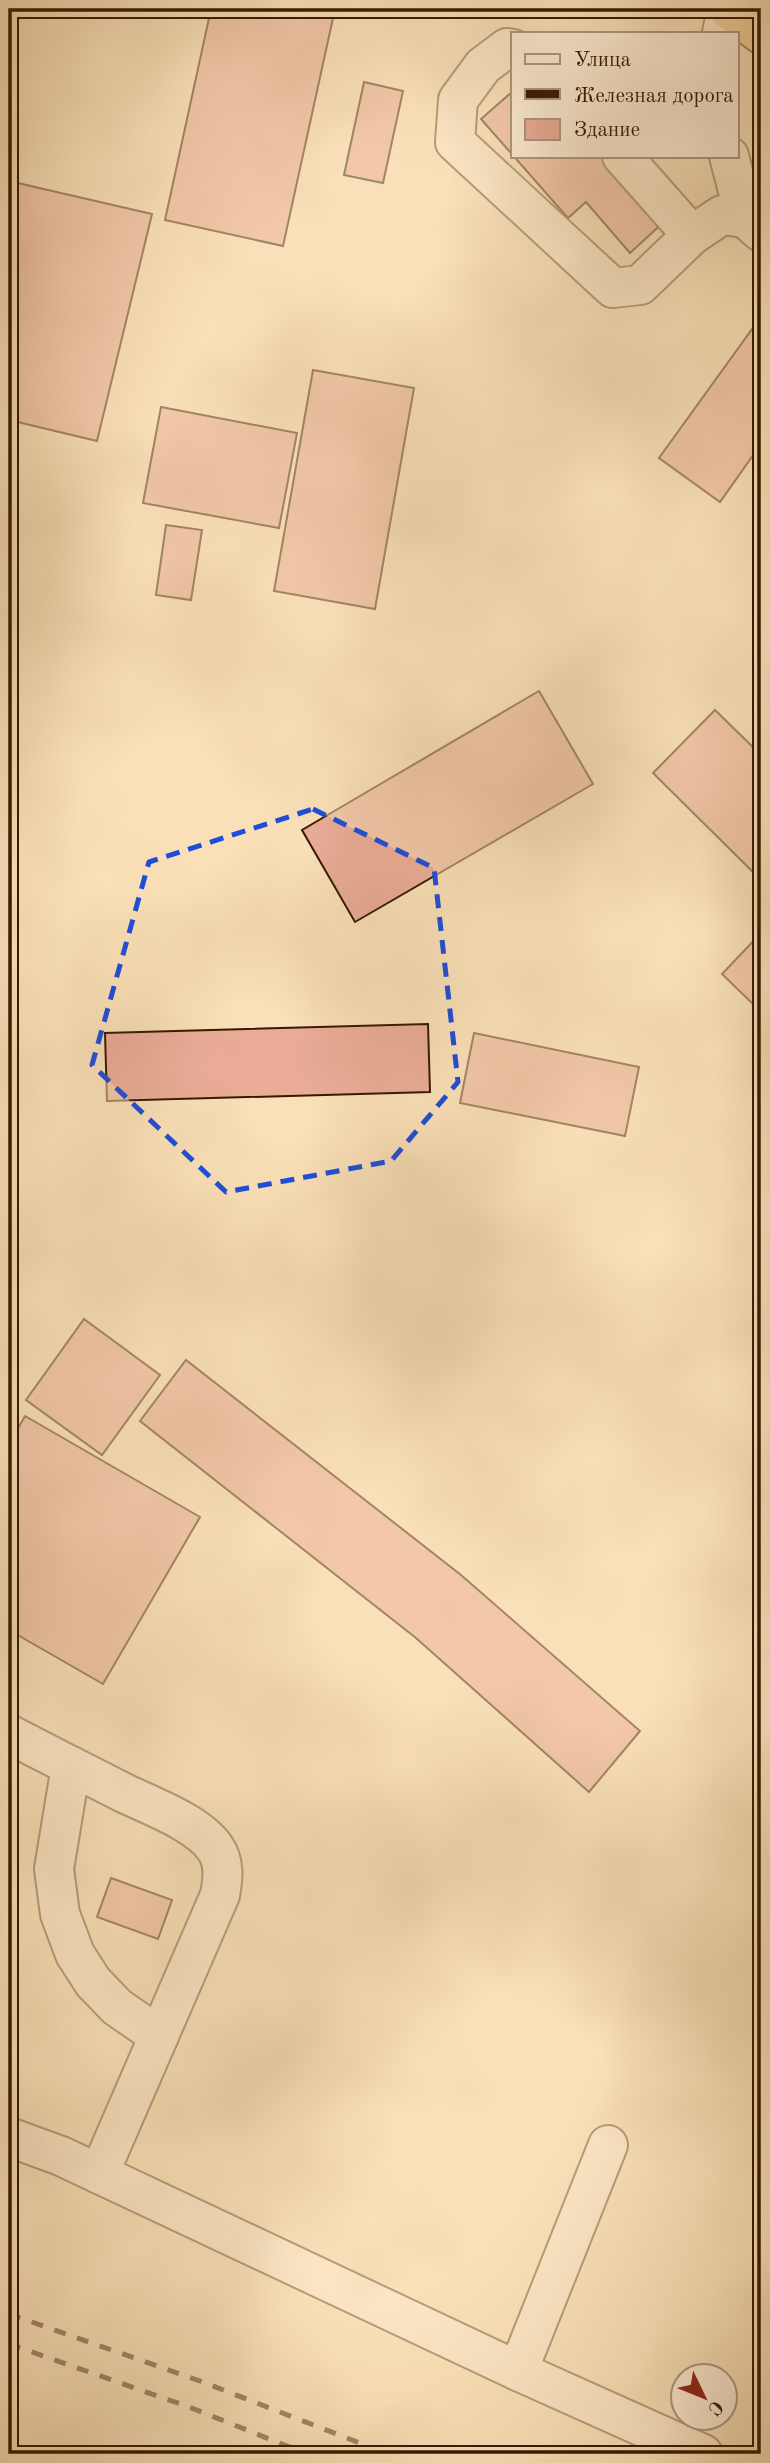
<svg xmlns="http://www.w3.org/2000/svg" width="770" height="2463" viewBox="0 0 770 2463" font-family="'Old Standard TT',serif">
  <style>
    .building { fill: #eaac97; stroke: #371901; stroke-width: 2 }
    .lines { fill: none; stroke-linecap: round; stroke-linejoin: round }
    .minor-casing { stroke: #684b2f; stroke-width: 42 }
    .highway-casing { stroke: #371901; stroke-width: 42 }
    .minor { stroke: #fcebd1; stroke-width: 38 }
    .highway { stroke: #edc07c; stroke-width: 38 }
    .rail { stroke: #371901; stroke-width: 5; stroke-dasharray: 12 12; stroke-linecap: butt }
    .marked { fill: none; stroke: #1d4ed8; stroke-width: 5; stroke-dasharray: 14 9; stroke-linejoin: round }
  </style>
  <rect width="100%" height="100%" fill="#fae0b8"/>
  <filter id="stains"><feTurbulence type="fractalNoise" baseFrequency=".00286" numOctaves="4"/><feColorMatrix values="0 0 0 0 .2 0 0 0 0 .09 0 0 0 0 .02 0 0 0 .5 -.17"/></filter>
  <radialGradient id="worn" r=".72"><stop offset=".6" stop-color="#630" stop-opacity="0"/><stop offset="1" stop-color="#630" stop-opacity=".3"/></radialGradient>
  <g class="building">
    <polygon points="211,9 335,9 283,246 165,220"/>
    <polygon points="364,82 403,91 383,183 344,175"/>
    <polygon points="513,91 513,156 610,156 666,220 630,253 586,202 568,218 481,119"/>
    <polygon points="9,181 152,214 97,441 9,420"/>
    <polygon points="755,325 761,330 761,444 720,502 659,458"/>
    <polygon points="313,370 414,388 375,609 274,591"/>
    <polygon points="161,407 297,433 279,528 143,503"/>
    <polygon points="166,525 202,530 191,600 156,595"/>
    <polygon points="539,691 593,784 355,922 302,830"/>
    <polygon points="715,710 761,755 761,880 653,773"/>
    <polygon points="761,933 761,1012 722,974"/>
    <polygon points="428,1024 430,1092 107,1101 105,1033"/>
    <polygon points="474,1033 639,1067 625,1136 460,1103"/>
    <polygon points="84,1319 160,1375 102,1455 26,1400"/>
    <polygon points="186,1360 461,1575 640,1731 589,1792 416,1638 140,1421"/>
    <polygon points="25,1416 200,1517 103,1684 9,1630 9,1444"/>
    <polygon points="111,1878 172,1900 158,1939 97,1917"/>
  </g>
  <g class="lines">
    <g class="minor-casing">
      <g id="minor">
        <polyline points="722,33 727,9"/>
        <polyline points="513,49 507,48 483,66 458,100 455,142 613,288 640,285 692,235 722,215 745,218 761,232"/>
        <polyline points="622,156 692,235"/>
        <polyline points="729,156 745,218"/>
        <path d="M 9,1734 C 47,1754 85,1773 124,1793 C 151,1806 198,1823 215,1848 C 225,1862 223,1879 220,1895 L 99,2174"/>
        <polyline points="71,1766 54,1869 60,1914 75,1954 93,1982 117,2007 159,2036"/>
        <polyline points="9,2137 61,2156 518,2371 703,2454"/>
        <polyline points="518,2371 608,2145"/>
      </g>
    </g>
    <g class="highway-casing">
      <polyline id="highway" points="728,9 761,34"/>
    </g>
    <use href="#minor" class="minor"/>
    <use href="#highway" class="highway"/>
    <g class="rail">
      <polyline points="9,2314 200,2381 388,2454"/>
      <polyline points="9,2344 189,2407 307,2454"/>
    </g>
  </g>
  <path d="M0 0H770V2463H0ZM 313,809 L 434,868 L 458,1082 L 391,1161 L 226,1192 L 92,1065 L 149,862 Z" fill="#fae0b8" fill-opacity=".55" fill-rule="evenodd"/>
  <path class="marked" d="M 313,809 L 434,868 L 458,1082 L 391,1161 L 226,1192 L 92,1065 L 149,862 Z"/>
  <rect width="770" height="2463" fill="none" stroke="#fae0b8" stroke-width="35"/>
  <rect x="10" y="10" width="749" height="2442" fill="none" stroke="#371901" stroke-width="3.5"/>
  <rect x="18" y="18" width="735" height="2428" fill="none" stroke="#371901" stroke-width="2"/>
  <rect x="511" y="32" width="228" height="126" fill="#fcebd1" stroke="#ad977e" stroke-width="2"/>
  <rect x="525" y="54" width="35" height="10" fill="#fcebd1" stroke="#ad977e" stroke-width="2"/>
  <text x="574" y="66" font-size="21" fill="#371901">Улица</text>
  <rect x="525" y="89" width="35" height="10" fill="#371901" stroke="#ad977e" stroke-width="2"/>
  <text x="574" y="102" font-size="21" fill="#371901">Железная дорога</text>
  <rect x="525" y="119" width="35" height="21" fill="#eaac97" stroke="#ad977e" stroke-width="2"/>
  <text x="574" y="136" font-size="21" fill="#371901">Здание</text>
  <g transform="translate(704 2397) rotate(133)"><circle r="33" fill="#fcebd1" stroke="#ad977e" stroke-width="2"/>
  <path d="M0-5L12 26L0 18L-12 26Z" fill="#8f2418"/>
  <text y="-10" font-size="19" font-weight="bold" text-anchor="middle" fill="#371901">С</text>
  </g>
  <rect width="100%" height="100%" filter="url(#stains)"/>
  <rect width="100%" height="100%" fill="url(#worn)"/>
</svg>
